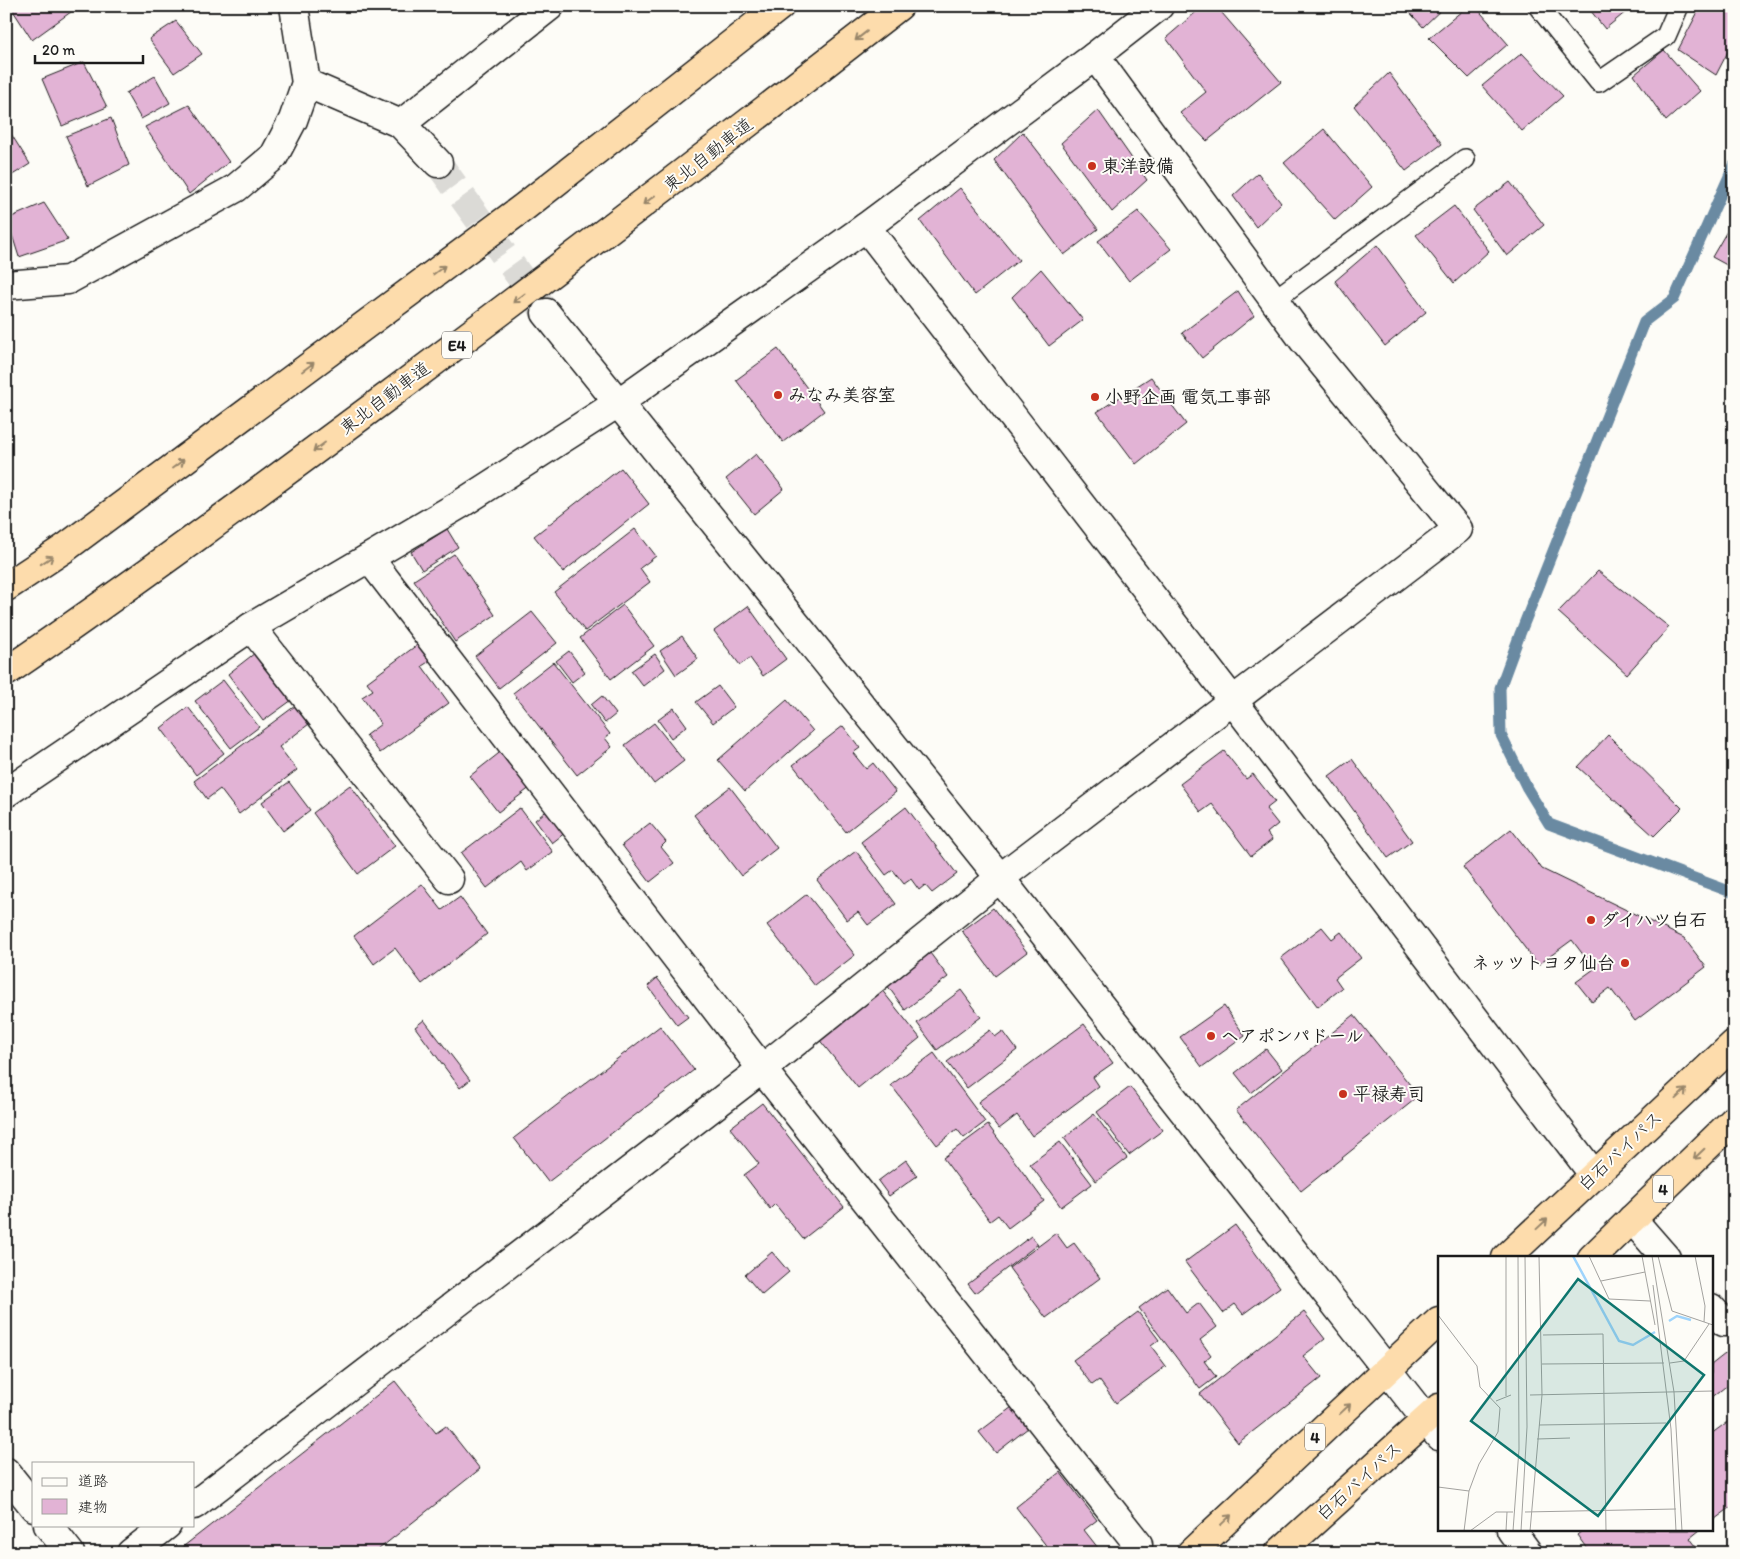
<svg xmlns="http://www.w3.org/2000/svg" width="1740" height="1559" viewBox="0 0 1740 1559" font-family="Itim,'Klee One',sans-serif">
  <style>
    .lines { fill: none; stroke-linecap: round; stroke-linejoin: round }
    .stream { stroke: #6a8aa2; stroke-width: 11 }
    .building { fill: #e2b3d5; stroke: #1c1c1c }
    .minor-tunnel { stroke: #dbdad6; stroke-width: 28; stroke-dasharray: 28 14; stroke-linecap: butt }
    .service-casing { stroke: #1c1c1c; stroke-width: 22 }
    .minor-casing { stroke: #1c1c1c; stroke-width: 31 }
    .tertiary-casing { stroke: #1c1c1c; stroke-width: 31 }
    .trunk-casing { stroke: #1c1c1c; stroke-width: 31 }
    .motorway-casing { stroke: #1c1c1c; stroke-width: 31 }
    .service { stroke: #fdfcf7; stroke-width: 19 }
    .minor { stroke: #fdfcf7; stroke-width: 28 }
    .tertiary { stroke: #fdfcf7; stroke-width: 28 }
    .trunk { stroke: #fddcac; stroke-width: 28 }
    .motorway { stroke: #fddcac; stroke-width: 28 }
    .oneway { stroke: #98866b }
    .poi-dot { fill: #c8321e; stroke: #fdfcf7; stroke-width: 2 }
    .labels { text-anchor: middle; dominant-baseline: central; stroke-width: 4; stroke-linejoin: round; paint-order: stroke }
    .shield { fill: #fdfcf7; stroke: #605f5e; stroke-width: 1 }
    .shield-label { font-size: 16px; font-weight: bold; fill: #1c1c1c }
    .street-label { font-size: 18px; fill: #1c1c1c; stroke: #fdfcf7 }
    .poi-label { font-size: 18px; font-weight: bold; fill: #1c1c1c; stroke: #fdfcf7; text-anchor: start }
    .inset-river { fill: none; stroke: #9ed4fc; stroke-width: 2.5 }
    .inset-road { fill: none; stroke: #a3a29f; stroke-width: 1 }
    .view { fill: #0f766e; fill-opacity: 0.15; stroke: #0f766e; stroke-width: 2.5 }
    .inset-edge { fill: none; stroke: #1c1c1c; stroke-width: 2.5 }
  </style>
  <rect width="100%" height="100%" fill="#fdfcf7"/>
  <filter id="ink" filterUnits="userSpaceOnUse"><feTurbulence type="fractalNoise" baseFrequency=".02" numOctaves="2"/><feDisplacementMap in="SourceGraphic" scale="10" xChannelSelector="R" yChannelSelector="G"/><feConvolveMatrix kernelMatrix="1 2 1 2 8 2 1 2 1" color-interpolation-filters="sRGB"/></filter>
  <g filter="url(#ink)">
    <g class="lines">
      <polyline class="stream" points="1734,165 1674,299 1644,322 1520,634 1500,688 1501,735 1527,788 1549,824 1734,893"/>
    </g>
    <g class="building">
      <polygon points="10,6 73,6 75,9 32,40"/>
      <polygon points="1203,6 1216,6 1281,82 1207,141 1180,113 1206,92 1166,38"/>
      <polygon points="1404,6 1445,6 1423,27"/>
      <polygon points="1468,6 1475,6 1508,44 1469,78 1429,38"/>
      <polygon points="1587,6 1633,6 1605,29"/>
      <polygon points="1701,6 1734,6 1734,40 1716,75 1678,50"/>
      <polygon points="176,21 202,54 174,73 149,39"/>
      <polygon points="1664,50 1700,91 1666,121 1634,75"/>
      <polygon points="1522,53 1563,96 1522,131 1482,86"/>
      <polygon points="84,62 107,107 62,126 42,79"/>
      <polygon points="1389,73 1442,144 1406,171 1354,106"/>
      <polygon points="155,76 170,103 141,119 126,93"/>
      <polygon points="189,105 229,162 189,194 145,127"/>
      <polygon points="1098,110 1147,180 1112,212 1061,143"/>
      <polygon points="111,118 129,165 88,186 66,136"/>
      <polygon points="6,126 30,164 6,179"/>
      <polygon points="1324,129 1372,187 1335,220 1284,163"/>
      <polygon points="1023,132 1098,229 1064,255 994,160"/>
      <polygon points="1258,173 1281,203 1256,227 1233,196"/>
      <polygon points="1510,182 1544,225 1507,256 1473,210"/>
      <polygon points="960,188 1019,260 975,295 920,221"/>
      <polygon points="44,203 68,240 19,257 7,219"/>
      <polygon points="1454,206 1489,251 1454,283 1416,235"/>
      <polygon points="1138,211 1171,249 1129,281 1098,241"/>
      <polygon points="1734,219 1734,269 1712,257"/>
      <polygon points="1377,245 1426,312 1385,346 1335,281"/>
      <polygon points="1041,269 1083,320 1049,346 1012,297"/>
      <polygon points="1238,291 1254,316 1202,358 1182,333"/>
      <polygon points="778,349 824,411 783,442 736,380"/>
      <polygon points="1151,377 1186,424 1136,464 1097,412"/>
      <polygon points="756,454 784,489 754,514 726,479"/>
      <polygon points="621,468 649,504 563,572 534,536"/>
      <polygon points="447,529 458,547 422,570 411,552"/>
      <polygon points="635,529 656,556 640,568 650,582 585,631 554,592"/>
      <polygon points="454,554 495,615 455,642 414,580"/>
      <polygon points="1598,571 1669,627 1627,674 1558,612"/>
      <polygon points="623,605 654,646 611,679 580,638"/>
      <polygon points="748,606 786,659 763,676 750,658 740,665 714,631"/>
      <polygon points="532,612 557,643 499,688 475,656"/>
      <polygon points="682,636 698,659 676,675 660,651"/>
      <polygon points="421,642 433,659 422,666 449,703 380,753 366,735 381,724 362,697 373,690 367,682"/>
      <polygon points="569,651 585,672 572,682 556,661"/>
      <polygon points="255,653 292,700 263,721 228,674"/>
      <polygon points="655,654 665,669 643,686 631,671"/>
      <polygon points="553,662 610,734 605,738 612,747 577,775 513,693"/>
      <polygon points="223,680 259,727 231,748 195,701"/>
      <polygon points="718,686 734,707 713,723 696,702"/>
      <polygon points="602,696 616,714 605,723 591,705"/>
      <polygon points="787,700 813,731 745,791 718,760"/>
      <polygon points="295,706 309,724 279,747 297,770 239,814 220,789 207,799 194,781"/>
      <polygon points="188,707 224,753 196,775 161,728"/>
      <polygon points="674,708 687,726 671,738 658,720"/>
      <polygon points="654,723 684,761 654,784 625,745"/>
      <polygon points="843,726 860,748 853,753 866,769 873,763 896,792 846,832 793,765"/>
      <polygon points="1608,735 1682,808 1654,836 1578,767"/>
      <polygon points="503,750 531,787 498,812 470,776"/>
      <polygon points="1224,751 1246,779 1253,774 1275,802 1266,809 1278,824 1267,833 1272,840 1251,856 1212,804 1201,812 1180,784"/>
      <polygon points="1352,759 1412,841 1388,858 1329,776"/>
      <polygon points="289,782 310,810 283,831 262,802"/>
      <polygon points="350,785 395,846 358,874 313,813"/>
      <polygon points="730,787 777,848 741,876 694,815"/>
      <polygon points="906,807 957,874 932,893 925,885 919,890 911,879 904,884 893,870 886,875 861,842"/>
      <polygon points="520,808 553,852 527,871 521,862 487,888 461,853"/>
      <polygon points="549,809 566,832 552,843 535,820"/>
      <polygon points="650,823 666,842 661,847 674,863 650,882 622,845"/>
      <polygon points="1511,829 1542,869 1684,938 1706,967 1635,1021 1610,988 1592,1002 1576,982 1594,969 1572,940 1538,965 1463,867"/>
      <polygon points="856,851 896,904 868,925 858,912 847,920 817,880"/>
      <polygon points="422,884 442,910 460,897 487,934 422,984 395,948 374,964 354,936"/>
      <polygon points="807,894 855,955 815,986 767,925"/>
      <polygon points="993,908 1027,952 995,976 962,931"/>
      <polygon points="1322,927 1332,939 1341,932 1361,958 1335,978 1342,988 1318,1007 1281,958"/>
      <polygon points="930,953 948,977 905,1010 887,985"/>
      <polygon points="657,978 688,1017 677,1025 648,986"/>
      <polygon points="881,989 920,1038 858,1088 818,1038"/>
      <polygon points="961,990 981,1017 937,1050 917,1023"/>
      <polygon points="1224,1006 1245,1036 1202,1067 1180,1037"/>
      <polygon points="1354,1015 1419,1096 1301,1191 1236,1110"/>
      <polygon points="424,1020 470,1080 460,1088 415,1027"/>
      <polygon points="1084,1024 1113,1063 1093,1077 1099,1086 1032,1136 1017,1115 999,1129 978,1102"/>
      <polygon points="660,1026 694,1070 548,1182 514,1138"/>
      <polygon points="990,1030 995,1037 1003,1031 1017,1050 967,1088 947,1062"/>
      <polygon points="1266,1049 1282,1069 1251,1093 1235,1073"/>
      <polygon points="934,1053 985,1122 964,1138 957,1129 937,1145 891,1085"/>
      <polygon points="1130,1087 1163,1130 1129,1155 1097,1112"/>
      <polygon points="762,1103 844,1207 803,1239 775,1204 770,1209 744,1175 759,1164 730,1128"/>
      <polygon points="1094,1114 1127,1158 1096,1181 1064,1138"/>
      <polygon points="988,1125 1044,1201 1008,1228 998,1215 990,1221 943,1158"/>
      <polygon points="1060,1142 1092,1184 1061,1207 1030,1164"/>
      <polygon points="906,1160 917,1176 889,1196 878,1181"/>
      <polygon points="1235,1225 1280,1287 1243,1314 1235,1304 1223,1313 1185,1262"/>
      <polygon points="1056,1233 1067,1248 1074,1243 1100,1278 1046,1318 1009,1268"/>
      <polygon points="1031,1236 1038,1244 975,1293 968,1284"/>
      <polygon points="772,1252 789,1272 762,1295 745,1275"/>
      <polygon points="1167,1287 1186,1313 1199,1303 1217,1327 1200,1340 1211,1355 1204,1361 1216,1377 1200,1389 1139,1308"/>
      <polygon points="1138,1312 1159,1340 1151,1346 1166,1366 1116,1403 1099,1380 1092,1385 1073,1360"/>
      <polygon points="1304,1312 1325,1339 1303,1356 1321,1378 1238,1443 1200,1394"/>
      <polygon points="1730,1350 1734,1350 1734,1380 1711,1398 1711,1365"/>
      <polygon points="395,1381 436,1433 446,1426 480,1469 374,1553 175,1553"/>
      <polygon points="1012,1407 1028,1428 996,1453 979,1432"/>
      <polygon points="1734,1417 1734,1505 1711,1522 1711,1434"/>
      <polygon points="1060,1472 1097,1520 1084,1530 1102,1553 1042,1553 1048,1548 1016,1507"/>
      <polygon points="1583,1530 1700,1530 1690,1538 1701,1553 1590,1553 1577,1535"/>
    </g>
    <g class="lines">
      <polyline class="minor-tunnel" points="438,163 546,313"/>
      <g class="service-casing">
        <g id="service">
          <polyline points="1538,6 1599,82 1666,36 1679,6"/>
          <polyline points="1274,300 1465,159"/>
        </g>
      </g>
      <g class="minor-casing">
        <g id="minor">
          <polyline points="306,83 401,124 438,163"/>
          <polyline points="401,124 550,6"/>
          <polyline points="866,227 1233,701 1594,1175"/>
          <polyline points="6,285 68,280 236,188 274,156 293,120 306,83 294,6"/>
          <polyline points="546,313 1000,878 1387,1370"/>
          <polyline points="369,558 762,1069 1138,1544"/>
          <polyline points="251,627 449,879"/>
          <polyline points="6,793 251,627 459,505 618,403 866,227 1095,56 1159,6"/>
          <polyline points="1632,1219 1666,1258"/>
          <polyline points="1711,1308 1724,1322 1734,1321"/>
          <polyline points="6,1472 34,1507"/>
          <polyline points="194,1505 762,1069 1000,878 1458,529 1304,341 1095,56"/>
          <polyline points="48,1525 70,1553"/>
          <polyline points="131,1553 167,1525"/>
        </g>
      </g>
      <g class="tertiary-casing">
        <g id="tertiary">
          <polyline points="1387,1370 1439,1436"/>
          <polyline points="1511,1530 1528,1553"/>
        </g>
      </g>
      <g class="trunk-casing">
        <g id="trunk">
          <polyline points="1506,1258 1734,1044"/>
          <polyline points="1592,1258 1734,1120"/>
          <polyline points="1191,1553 1439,1321"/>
          <polyline points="1279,1553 1439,1408"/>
        </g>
      </g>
      <g class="motorway-casing">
        <g id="motorway">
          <polyline points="6,587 65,548 524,207 780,6"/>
          <path d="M 6,672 C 137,582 264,488 392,393 C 562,266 731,137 899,6"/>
        </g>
      </g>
      <use href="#service" class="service"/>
      <use href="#minor" class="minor"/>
      <use href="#tertiary" class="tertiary"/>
      <use href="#trunk" class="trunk"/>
      <use href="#motorway" class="motorway"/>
    </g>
    <defs><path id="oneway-shaft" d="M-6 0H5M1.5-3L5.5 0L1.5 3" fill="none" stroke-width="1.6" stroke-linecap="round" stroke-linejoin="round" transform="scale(1.25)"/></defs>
    <g class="oneway">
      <use href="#oneway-shaft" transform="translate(861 36) rotate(142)"/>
      <use href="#oneway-shaft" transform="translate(649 200) rotate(143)"/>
      <use href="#oneway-shaft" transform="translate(439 270) rotate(-37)"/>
      <use href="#oneway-shaft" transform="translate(519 298) rotate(143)"/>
      <use href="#oneway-shaft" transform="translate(308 367) rotate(-37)"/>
      <use href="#oneway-shaft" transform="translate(319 447) rotate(143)"/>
      <use href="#oneway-shaft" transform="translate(178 464) rotate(-37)"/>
      <use href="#oneway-shaft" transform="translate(47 560) rotate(-34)"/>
      <use href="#oneway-shaft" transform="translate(1681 1094) rotate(-43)"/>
      <use href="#oneway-shaft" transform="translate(1699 1154) rotate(136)"/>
      <use href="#oneway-shaft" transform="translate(1542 1224) rotate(-43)"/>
      <use href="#oneway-shaft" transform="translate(1345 1409) rotate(-43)"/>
      <use href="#oneway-shaft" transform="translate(1226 1520) rotate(-43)"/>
    </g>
  </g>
  <g class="poi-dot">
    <circle cx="1092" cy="166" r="5"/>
    <circle cx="778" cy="395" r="5"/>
    <circle cx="1095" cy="397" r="5"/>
    <circle cx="1591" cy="920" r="5"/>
    <circle cx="1625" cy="963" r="5"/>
    <circle cx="1211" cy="1036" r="5"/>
    <circle cx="1343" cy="1094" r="5"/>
  </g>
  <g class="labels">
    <g class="shield">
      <rect x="442" y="331.5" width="30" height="27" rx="4"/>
      <rect x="1653" y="1175.5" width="20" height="27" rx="4"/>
      <rect x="1305" y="1423.5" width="20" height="27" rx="4"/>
    </g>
    <g class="shield-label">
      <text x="457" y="345">E4</text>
      <text x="1663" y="1189">4</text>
      <text x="1315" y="1437">4</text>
    </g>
    <g class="street-label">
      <text transform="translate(708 155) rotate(-38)">東北自動車道</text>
      <text transform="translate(385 398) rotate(-37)">東北自動車道</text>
      <text transform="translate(1620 1151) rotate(-43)">白石バイパス</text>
      <text transform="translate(1359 1481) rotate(-42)">白石バイパス</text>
    </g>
    <g class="poi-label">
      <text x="1102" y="166">東洋設備</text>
      <text x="788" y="395">みなみ美容室</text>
      <text x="1105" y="397">小野企画 電気工事部</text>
      <text x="1601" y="920">ダイハツ白石</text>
      <text x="1615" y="963" text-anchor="end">ネッツトヨタ仙台</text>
      <text x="1221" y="1036">ヘアポンパドール</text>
      <text x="1353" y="1094">平禄寿司</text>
    </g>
  </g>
  <g transform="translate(1438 1256)">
    <rect width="275" height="275" fill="#fdfcf7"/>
    <path class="inset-river" d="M 135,0 L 181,85 L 195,89 L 217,76M 231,65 L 239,60 L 253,64"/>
    <path class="inset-road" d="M 151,0 L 171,43 L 212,45M 204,0 L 217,69M 214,0 L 236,136 L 244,275M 220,0 L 234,55 L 275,69M 257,0 L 267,50 L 266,66M 163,25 L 207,16M 215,29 L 233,173 L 238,275M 0,59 L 39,110 L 42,131 L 62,152 L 60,176 L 41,208 L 31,235 L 26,275M 105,79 L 165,78 L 168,275M 232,107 L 246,105 L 271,68M 104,108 L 226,107M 92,139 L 275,135M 68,140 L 68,0M 58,145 L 73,139M 101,169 L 228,167M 99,183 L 132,182M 0,231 L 31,235M 87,256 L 238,253M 32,275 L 58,256 L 75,256M 68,275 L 69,256M 75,275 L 81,193 L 80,0M 83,275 L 89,171 L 87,0M 92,275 L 104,139 L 101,0"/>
    <path class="view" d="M 140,23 L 266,119 L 160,260 L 33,165 Z"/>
    <rect width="275" height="275" class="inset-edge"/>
  </g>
  <rect width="1740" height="1559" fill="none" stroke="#fdfcf7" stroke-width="25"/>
  <rect x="12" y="12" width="1715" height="1534" fill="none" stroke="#1c1c1c" stroke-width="2" filter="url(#ink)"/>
  <rect x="32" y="1462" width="162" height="65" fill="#fdfcf7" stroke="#a3a29f"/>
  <rect x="42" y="1478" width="25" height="8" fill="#fdfcf7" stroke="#a3a29f"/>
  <text x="78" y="1486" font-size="15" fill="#1c1c1c">道路</text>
  <rect x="42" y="1499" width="25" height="15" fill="#e2b3d5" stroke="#a3a29f"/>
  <text x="78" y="1512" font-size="15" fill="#1c1c1c">建物</text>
  <path d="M35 55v8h108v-8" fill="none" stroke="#1c1c1c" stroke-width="2.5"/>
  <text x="42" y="55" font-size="15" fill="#1c1c1c" stroke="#fdfcf7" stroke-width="4" paint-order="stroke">20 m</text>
</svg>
